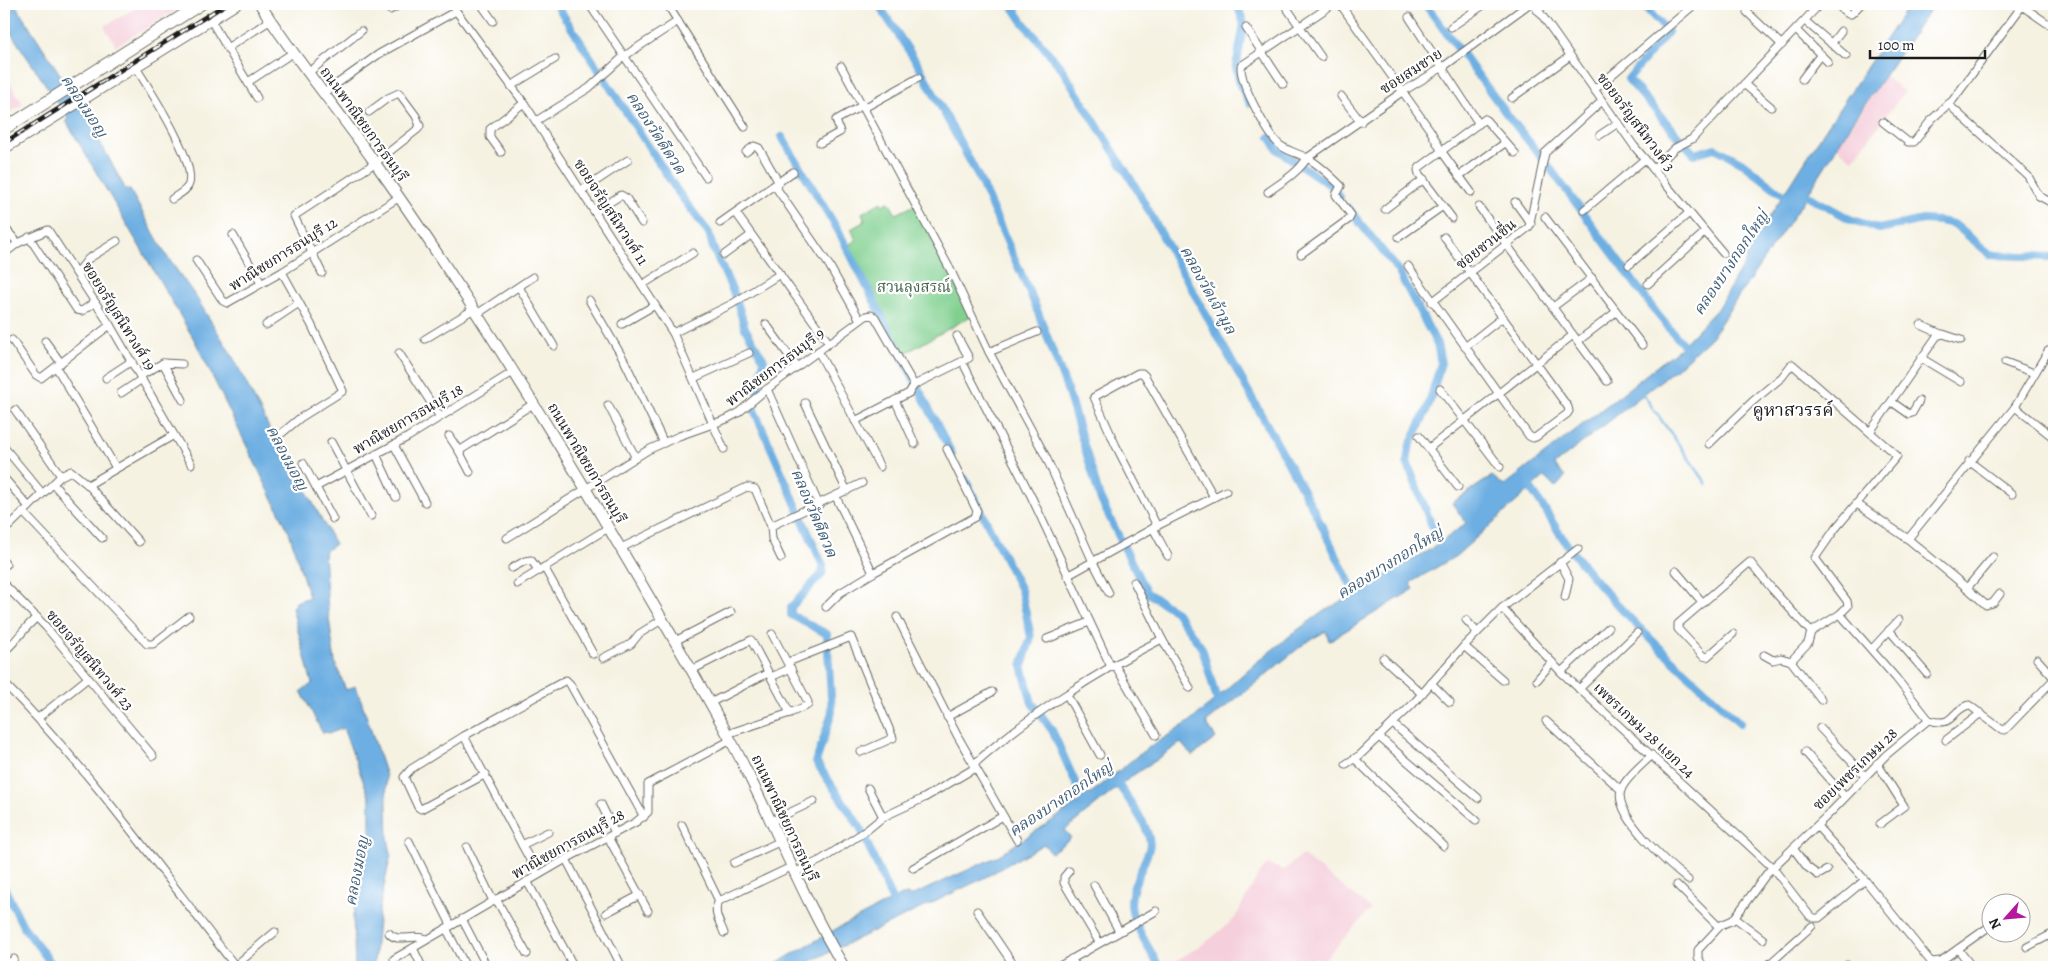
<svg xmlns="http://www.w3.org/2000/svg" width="2058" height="971" viewBox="0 0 2058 971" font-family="Alegreya,'Noto Serif Thai',serif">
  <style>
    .built { fill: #f5cfdb }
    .green { fill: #81d090; stroke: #4e7656 }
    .water { fill: #6dafe2; stroke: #44667f }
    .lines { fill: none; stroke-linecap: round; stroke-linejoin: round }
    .stream { stroke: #6dafe2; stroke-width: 2.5 }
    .canal { stroke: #6dafe2; stroke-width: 8 }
    .street-casing { stroke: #686761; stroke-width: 9 }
    .secondary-casing { stroke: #686761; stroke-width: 12 }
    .primary-casing { stroke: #686761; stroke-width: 13 }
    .street { stroke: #fff; stroke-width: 7 }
    .secondary { stroke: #fff; stroke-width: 10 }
    .primary { stroke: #fff; stroke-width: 11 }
    .rail-casing { stroke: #1c1c1c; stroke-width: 4.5 }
    .rail { stroke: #fff; stroke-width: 2.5; stroke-dasharray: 8; stroke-linecap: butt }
    .labels { text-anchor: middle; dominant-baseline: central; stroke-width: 4.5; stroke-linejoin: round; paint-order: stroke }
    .street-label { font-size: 15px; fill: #1c1c1c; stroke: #fff }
    .park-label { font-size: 15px; fill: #44644a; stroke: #fff }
    .water-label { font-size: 16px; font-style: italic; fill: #405e75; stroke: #fff }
    .quarter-label { font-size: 18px; fill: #1c1c1c; stroke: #fff }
  </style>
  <rect width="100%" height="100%" fill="#fff"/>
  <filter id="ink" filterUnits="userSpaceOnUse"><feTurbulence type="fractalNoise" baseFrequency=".02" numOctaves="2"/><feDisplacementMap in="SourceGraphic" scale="10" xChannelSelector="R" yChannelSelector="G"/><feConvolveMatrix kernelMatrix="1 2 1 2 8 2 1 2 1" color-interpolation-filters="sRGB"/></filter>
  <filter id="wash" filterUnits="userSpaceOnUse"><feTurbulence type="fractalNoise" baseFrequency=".0096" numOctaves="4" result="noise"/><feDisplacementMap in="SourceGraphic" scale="20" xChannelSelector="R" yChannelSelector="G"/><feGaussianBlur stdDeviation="1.12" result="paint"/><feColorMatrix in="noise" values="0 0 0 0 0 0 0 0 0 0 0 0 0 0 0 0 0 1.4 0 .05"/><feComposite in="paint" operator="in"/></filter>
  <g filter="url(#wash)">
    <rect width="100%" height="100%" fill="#f6f2e2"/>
    <g class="built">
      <polygon points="143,4 187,4 116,46 104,26"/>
      <polygon points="4,74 23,104 4,117"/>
      <polygon points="1885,76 1904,92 1853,160 1837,147"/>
      <polygon points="1302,855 1371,909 1322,962 1316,957 1308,967 1179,967 1176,961 1209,940 1235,918 1257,877 1267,864 1284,870"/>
    </g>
    <polygon class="green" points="881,202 882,205 889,202 896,214 915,205 971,316 904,354 848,245 856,240 851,229 865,221 862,213"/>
    <g class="water">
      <polygon points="4,4 15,4 81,107 126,190 130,190 166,255 196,297 233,357 295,479 299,477 335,544 324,552 328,611 335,662 346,690 355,686 361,700 386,776 388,838 391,854 379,910 374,964 370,967 355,967 353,915 370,840 370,799 343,728 331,733 322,732 301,691 312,684 292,608 296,602 309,597 289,532 195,341 66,121 68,118 4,23"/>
      <polygon points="1909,4 1934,4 1852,123 1804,200 1711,337 1683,363 1554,465 1565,477 1555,488 1544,477 1456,556 1410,583 1414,589 1329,641 1326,631 1305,643 1206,723 1216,738 1192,756 1181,743 1132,776 1065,830 1071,838 1051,853 1044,844 982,879 799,967 770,967 836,929 902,895 908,894 909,897 996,857 1053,820 1099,787 1142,752 1192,720 1253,665 1296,631 1324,611 1436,546 1466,523 1452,503 1492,476 1504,486 1680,348 1717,309 1747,259 1744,257 1819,139"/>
    </g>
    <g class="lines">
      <polyline class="stream" points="1642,393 1707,484"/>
      <g class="canal">
        <polyline points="556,4 678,192 709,233 713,248 736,298 745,328 764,360 757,391"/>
        <polyline points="878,4 919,66 978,176 1036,307 1067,389 1100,498 1146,592 1175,611 1202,648 1219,707"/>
        <polyline points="1011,4 1023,22 1062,69 1135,186 1315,512 1359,602"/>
        <polyline points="1237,4 1244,24 1236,67 1240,85 1250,103"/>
        <polyline points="1425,4 1506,113 1550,168 1658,315 1687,349"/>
        <polyline points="1642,4 1668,32 1628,79 1694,154 1715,148 1741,162 1791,201"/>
        <polyline points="782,137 839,232 952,454"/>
        <polyline points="1270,137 1278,150 1330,185 1340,197"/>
        <polyline points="1801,192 1850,219 1879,229 1923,220 1939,221 1954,224 1991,255 2054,257"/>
        <polyline points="1348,208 1397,269 1437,344 1441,363 1428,407 1409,448 1407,462 1437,539 1445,549"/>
        <polyline points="752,405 823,566 822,574 791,607 791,615 827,634 832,712 816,762 860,827 896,909"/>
        <polyline points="965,479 1021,590 1031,637 1022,666 1032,703 1052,730 1076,784 1089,802"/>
        <path d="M 1525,481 C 1544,505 1556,531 1574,554 C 1622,617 1683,669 1740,723"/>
        <path d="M 1116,781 C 1125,795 1155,832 1149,849 C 1144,867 1131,884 1131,904 C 1131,922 1151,950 1159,967"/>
        <polyline points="4,887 23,926 54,967"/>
      </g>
    </g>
  </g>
  <g filter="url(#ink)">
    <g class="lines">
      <g class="street-casing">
        <g id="street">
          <polyline points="451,4 524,103 673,333 724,449"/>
          <polyline points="481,4 493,21"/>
          <polyline points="589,4 706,177"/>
          <polyline points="667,4 745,127"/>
          <polyline points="1284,4 1321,57"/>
          <polyline points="1340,4 1430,130 1442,152 1471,192"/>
          <polyline points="1534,4 1634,146 1723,253"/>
          <polyline points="1836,4 1848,14 1851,14 1861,4"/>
          <polyline points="390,10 401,4"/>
          <polyline points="1537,10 1546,4"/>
          <polyline points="1747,12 1782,45"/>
          <polyline points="1409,17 1479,124"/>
          <polyline points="210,19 257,98"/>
          <polyline points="1805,21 1846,56"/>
          <polyline points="1451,27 1485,4"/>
          <polyline points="1246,28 1283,84"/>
          <polyline points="1796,30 1828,62"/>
          <polyline points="1831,44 1841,31"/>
          <polyline points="227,48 271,20"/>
          <path d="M 135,66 C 149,89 196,159 189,184 C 187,191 177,195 172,199"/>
          <polyline points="841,66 951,271 989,352 1046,457 1093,562 1109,593"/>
          <polyline points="308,73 361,31"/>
          <polyline points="1802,79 1821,54"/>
          <polyline points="248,82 294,52"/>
          <polyline points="1744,84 1771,107"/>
          <polyline points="511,86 555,59"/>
          <polyline points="1594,90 1695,4"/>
          <polyline points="324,93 379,54 456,11"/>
          <polyline points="1341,96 1361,122"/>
          <polyline points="1512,98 1570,56"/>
          <polyline points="1948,104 2028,176 2039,196 2054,204"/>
          <polyline points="864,108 918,78"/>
          <polyline points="536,121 589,88 623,57 678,21"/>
          <polyline points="1883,122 1908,142 1914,142 1932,119 1953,100 2022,6 2054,28"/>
          <polyline points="1600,135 1618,123"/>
          <polyline points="820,143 840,132 836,120 863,105"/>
          <polyline points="501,152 490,137 490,129 524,103"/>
          <polyline points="746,152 754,146 759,148 779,183"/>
          <polyline points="1653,169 1675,148 1692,139 1820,4"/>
          <polyline points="1459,176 1505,143"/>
          <polyline points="775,186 829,265 860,320"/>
          <polyline points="581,191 628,160"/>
          <path d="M 1268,192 C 1282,182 1298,173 1307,158 L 1402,92 L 1443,67 L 1529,4"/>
          <polyline points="1515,202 1531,224"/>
          <polyline points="1479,207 1607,381"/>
          <polyline points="1385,209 1424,179"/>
          <polyline points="1584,210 1645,159"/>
          <polyline points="595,212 621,195 626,198 642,223"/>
          <polyline points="736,213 829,343"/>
          <polyline points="1545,217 1642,345"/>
          <polyline points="1452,218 1419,174 1418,170 1420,167 1485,119 1515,153"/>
          <polyline points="720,223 793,172"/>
          <polyline points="4,227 18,243"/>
          <polyline points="233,235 261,283"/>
          <polyline points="29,237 77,310 82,311 95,302"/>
          <polyline points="1399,237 1443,206"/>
          <polyline points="4,254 18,243 48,230 110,325 191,464"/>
          <path d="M 1301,254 L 1349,219 L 1351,215 L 1336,195 L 1341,186 C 1332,177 1321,166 1309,159 C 1300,154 1290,152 1281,146 C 1268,136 1242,86 1241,69 L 1241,66 L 1333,4"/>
          <polyline points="724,255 751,235"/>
          <polyline points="196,260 223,301 227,303 282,272 398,198"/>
          <polyline points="1629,265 1689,213"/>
          <polyline points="1408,266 1529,436 1533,438 1536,437 1567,414 1569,411 1568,407 1444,237"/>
          <polyline points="282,272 311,324 343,391 300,418 282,433"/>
          <polyline points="77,273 88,259 117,241"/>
          <polyline points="322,273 294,216 375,163 418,129 420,126 416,116 399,93 388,98 369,112"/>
          <polyline points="1648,284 1705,232"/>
          <polyline points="642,285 693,253"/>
          <polyline points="519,287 554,346"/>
          <polyline points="589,300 624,360 664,443"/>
          <polyline points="1432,302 1529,227 1545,153 1602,101"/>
          <polyline points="1553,307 1592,278"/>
          <polyline points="477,314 533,277"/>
          <polyline points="622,324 655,305"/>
          <polyline points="766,324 797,367"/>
          <polyline points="266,325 299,303"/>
          <polyline points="1921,325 1941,334"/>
          <polyline points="673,333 732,304 780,274"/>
          <polyline points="425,339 474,309"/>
          <polyline points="12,340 36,375 41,378 110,325"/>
          <polyline points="45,341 61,363"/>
          <polyline points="1578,341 1616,312"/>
          <polyline points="1465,347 1503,317"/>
          <polyline points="818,351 880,467"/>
          <polyline points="989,352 1037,332"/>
          <polyline points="399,353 440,417"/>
          <polyline points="1921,358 1961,382"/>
          <polyline points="2005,362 2034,373"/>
          <polyline points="182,364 163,363 183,400"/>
          <polyline points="56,367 116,468"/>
          <polyline points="965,367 1032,498 1111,667"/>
          <polyline points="140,376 163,363"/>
          <polyline points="106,378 132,361"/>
          <polyline points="694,378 749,353"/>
          <polyline points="914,385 969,358 957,336"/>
          <polyline points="767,389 819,505"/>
          <polyline points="1440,389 1500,467"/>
          <polyline points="121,393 142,379"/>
          <polyline points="895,400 915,444"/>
          <polyline points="1892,402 1909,414 1912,413 1919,401"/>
          <polyline points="805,403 847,491"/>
          <polyline points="608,405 636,458"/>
          <polyline points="2015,407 2054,438"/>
          <polyline points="15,410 61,476"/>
          <polyline points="1870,432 1937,336 1943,334 1961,340"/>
          <polyline points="449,436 459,451 533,404"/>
          <polyline points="1419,436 1458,487"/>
          <polyline points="331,442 371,516"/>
          <polyline points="1709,444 1752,402 1782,377 1792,364 1897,456 1835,529 1815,558 1847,601 1848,606 1840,614 1896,678 1929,720"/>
          <polyline points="394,445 425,502"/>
          <polyline points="4,447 42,493"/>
          <polyline points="1429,448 1573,335"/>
          <polyline points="459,451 470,472"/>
          <polyline points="376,454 396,497"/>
          <polyline points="1969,461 2012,494"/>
          <polyline points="303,463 333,519"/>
          <polyline points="4,478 29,507"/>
          <polyline points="53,484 102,538"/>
          <polyline points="88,485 174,435"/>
          <polyline points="316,487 408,437 513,372"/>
          <polyline points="836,497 873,573"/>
          <polyline points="1857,504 1908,539 1967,588 1993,557"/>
          <polyline points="23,512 147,644 153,644 189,616"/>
          <polyline points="771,526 862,483"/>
          <polyline points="1157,526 1116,446 1094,397 1138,373 1142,373 1145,376 1214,497"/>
          <polyline points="1153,528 1168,556"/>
          <polyline points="4,531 61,476 71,471 88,485 139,542"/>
          <polyline points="507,538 648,450 679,436 727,419 738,413 763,392 866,316 871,315 875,317 914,385 909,393 855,421"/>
          <polyline points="1908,539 2015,407 2048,351 2054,349"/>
          <polyline points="621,548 747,487 755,489 771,526 772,539 781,558"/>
          <polyline points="4,562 6,565"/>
          <polyline points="1560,562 1569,579 1565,597"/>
          <polyline points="544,567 593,654"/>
          <polyline points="512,568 525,561 531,560 539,571"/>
          <polyline points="1676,571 1703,603"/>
          <polyline points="1067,576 1157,526 1226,491"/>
          <polyline points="1134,582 1162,639 1190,688"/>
          <polyline points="4,584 46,627 153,756"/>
          <polyline points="517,584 608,528"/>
          <polyline points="1967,588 1986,605 1993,603 2000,594"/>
          <polyline points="826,607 840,593 873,573 975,517 977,511 947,449"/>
          <polyline points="1502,608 1561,672 1772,867 1810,916 1814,918 1819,918 1865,880"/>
          <polyline points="897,617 957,735 1017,840"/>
          <polyline points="1466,620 1477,632"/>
          <polyline points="1889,630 1927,674"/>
          <polyline points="1811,632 1808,643 1791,661 1821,700"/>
          <polyline points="1733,634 1707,657 1703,656 1678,629 1678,624 1750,562 1772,589 1811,632 1840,614"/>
          <polyline points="1047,639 1089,622"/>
          <polyline points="675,641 731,612"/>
          <polyline points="1464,646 1503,680"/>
          <path d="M 7,649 C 18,639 25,627 37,617"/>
          <polyline points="1872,649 1899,620"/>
          <polyline points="1764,655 1773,660 1781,658 1791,661"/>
          <polyline points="603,658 631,644 639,634 663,619"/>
          <polyline points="1383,658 1422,694"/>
          <polyline points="2037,659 2054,678"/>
          <polyline points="788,662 851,637 893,738 861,752"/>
          <polyline points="1115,665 1156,735"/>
          <polyline points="692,670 751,640 790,713"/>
          <polyline points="1561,672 1608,628"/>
          <polyline points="771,677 791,668"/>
          <polyline points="1537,680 1552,662"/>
          <path d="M 4,683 C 90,770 161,871 236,967"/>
          <polyline points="1431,683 1450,702"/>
          <polyline points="1579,689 1637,633"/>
          <polyline points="1067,695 1100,755"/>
          <polyline points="710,703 768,673"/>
          <polyline points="947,717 992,692"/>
          <polyline points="38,718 88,678"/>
          <polyline points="1546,721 1621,790"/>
          <polyline points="1393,724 1478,798"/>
          <polyline points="1820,728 1865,776"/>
          <polyline points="727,734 790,713 808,705 808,702 772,634"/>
          <polyline points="464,736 538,875"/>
          <polyline points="1379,737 1476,820"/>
          <polyline points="1946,740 1981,713"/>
          <polyline points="1805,752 1845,797"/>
          <path d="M 1652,755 C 1643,764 1626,777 1621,790 C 1613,815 1670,866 1688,880"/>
          <polyline points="1355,759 1444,846"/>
          <polyline points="1877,763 1904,806 1880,824"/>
          <polyline points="1346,764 1360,755 1412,705 1464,646 1502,608 1578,549"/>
          <path d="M 973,765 C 1026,717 1099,671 1162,639"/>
          <polyline points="486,774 421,809 418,807 404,777 411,769 464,736 566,680 570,684 644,817"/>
          <polyline points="868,788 883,817"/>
          <polyline points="601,804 615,833"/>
          <polyline points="770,822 814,801"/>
          <polyline points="682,825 719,901 791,867"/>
          <polyline points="1817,826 1865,880 1931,962 1941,961 1990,926"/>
          <polyline points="608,837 648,911"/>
          <polyline points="409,841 451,925"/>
          <polyline points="522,845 548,832"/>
          <polyline points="467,847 493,901"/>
          <polyline points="1793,848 1807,867 1818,875 1827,870"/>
          <polyline points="566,859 622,967"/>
          <polyline points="734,863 779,842"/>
          <polyline points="913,868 1003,816"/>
          <polyline points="1069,871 1064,877 1064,883 1099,942"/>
          <polyline points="794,873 821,860 867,830 883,817 924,798 975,768"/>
          <polyline points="527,881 574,967"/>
          <polyline points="1094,885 1119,931"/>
          <polyline points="1677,885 1719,927"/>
          <polyline points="496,899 527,954"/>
          <path d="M 719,901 C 712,912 720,922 724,933"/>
          <polyline points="977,911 1015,967"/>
          <polyline points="606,913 640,895"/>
          <polyline points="1735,918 1763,939"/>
          <polyline points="462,919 487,967"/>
          <polyline points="446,928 466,967"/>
          <path d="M 389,933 C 397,944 414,933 426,939"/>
          <polyline points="2027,947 2050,935 2054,942"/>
          <polyline points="413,948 422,967"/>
          <polyline points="1958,949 1972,967"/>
          <polyline points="394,959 566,859 636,822 648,812 648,784 731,740"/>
          <polyline points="1071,959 1077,967"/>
          <polyline points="4,966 14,959"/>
          <polyline points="235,966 275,932"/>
          <polyline points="1058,967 1156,911"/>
          <path d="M 1704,967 L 1698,958 L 1698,950 L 1721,925 L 1733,920 L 1768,872 L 1830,813 L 1886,755 L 1927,721 L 1929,720 C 1955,728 1949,711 1969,705 L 2001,729 L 2005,730 L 2054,679"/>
          <polyline points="1766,967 1812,926"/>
          <polyline points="1845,967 1847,965"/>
        </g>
      </g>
      <g class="secondary-casing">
        <path id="secondary" d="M 260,4 C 294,58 336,107 373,160 C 450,268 520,380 588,493 C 636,575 685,656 730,739 C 771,814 800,894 844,967"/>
      </g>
      <g class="primary-casing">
        <g id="primary">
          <polyline points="4,129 201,4"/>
          <polyline points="4,148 235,4"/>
        </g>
      </g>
      <use href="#street" class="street"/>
      <use href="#secondary" class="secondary"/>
      <use href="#primary" class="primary"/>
      <g class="rail-casing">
        <polyline id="rail" points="4,143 226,4"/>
      </g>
      <use href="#rail" class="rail"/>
    </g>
  </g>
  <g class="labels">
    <g class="street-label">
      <text transform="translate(1411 71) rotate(-33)">ซอยสมชาย</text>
      <text transform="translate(1636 122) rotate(53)">ซอยจรัญสนิทวงศ์ 3</text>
      <text transform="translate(364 124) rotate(54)">ถนนพาณิชยการธนบุรี</text>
      <text transform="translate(611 212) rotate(57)">ซอยจรัญสนิทวงศ์ 11</text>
      <text transform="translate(1486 244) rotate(-38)">ซอยชวนชื่น</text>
      <text transform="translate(283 254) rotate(-32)">พาณิชยการธนบุรี 12</text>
      <text transform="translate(119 316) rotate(58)">ซอยจรัญสนิทวงศ์ 19</text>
      <text transform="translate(775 367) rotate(-37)">พาณิชยการธนบุรี 9</text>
      <text transform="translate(408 419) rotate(-30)">พาณิชยการธนบุรี 18</text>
      <text transform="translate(587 463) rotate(59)">ถนนพาณิชยการธนบุรี</text>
      <text transform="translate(90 660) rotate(50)">ซอยจรัญสนิทวงศ์ 23</text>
      <text transform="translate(1644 730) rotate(43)">เพชรเกษม 28 แยก 24</text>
      <text transform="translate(1855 769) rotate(-44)">ซอยเพชรเกษม 28</text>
      <text transform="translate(785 818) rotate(65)">ถนนพาณิชยการธนบุรี</text>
      <text transform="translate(568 844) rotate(-29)">พาณิชยการธนบุรี 28</text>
    </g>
    <g class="park-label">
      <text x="914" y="287">สวนลุงสรณ์</text>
    </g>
    <g class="water-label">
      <text transform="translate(84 106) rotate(57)">คลองมอญ</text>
      <text transform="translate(656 133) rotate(57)">คลองวัดดีดวด</text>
      <text transform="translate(1731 263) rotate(-56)">คลองบางกอกใหญ่</text>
      <text transform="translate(1208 290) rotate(61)">คลองวัดเจ้ามูล</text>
      <text transform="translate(287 458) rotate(62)">คลองมอญ</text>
      <text transform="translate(814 513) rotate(67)">คลองวัดดีดวด</text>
      <text transform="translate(1390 563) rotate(-32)">คลองบางกอกใหญ่</text>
      <text transform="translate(1061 799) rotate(-34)">คลองบางกอกใหญ่</text>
      <text transform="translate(357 871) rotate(-79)">คลองมอญ</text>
    </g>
    <g class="quarter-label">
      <text x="1793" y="410">คูหาสวรรค์</text>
    </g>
  </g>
  <rect width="2058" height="971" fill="none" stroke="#fff" stroke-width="20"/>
  <g transform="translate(2006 918) rotate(243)"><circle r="24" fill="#ffffff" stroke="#a4a4a4"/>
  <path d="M0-4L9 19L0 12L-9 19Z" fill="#b5179e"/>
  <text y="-8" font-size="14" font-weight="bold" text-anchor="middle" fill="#1c1c1c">N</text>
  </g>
  <path d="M1870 50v8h115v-8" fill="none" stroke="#1c1c1c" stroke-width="2.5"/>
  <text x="1878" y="50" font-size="15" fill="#1c1c1c" stroke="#ffffff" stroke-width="4" paint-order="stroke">100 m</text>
</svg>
